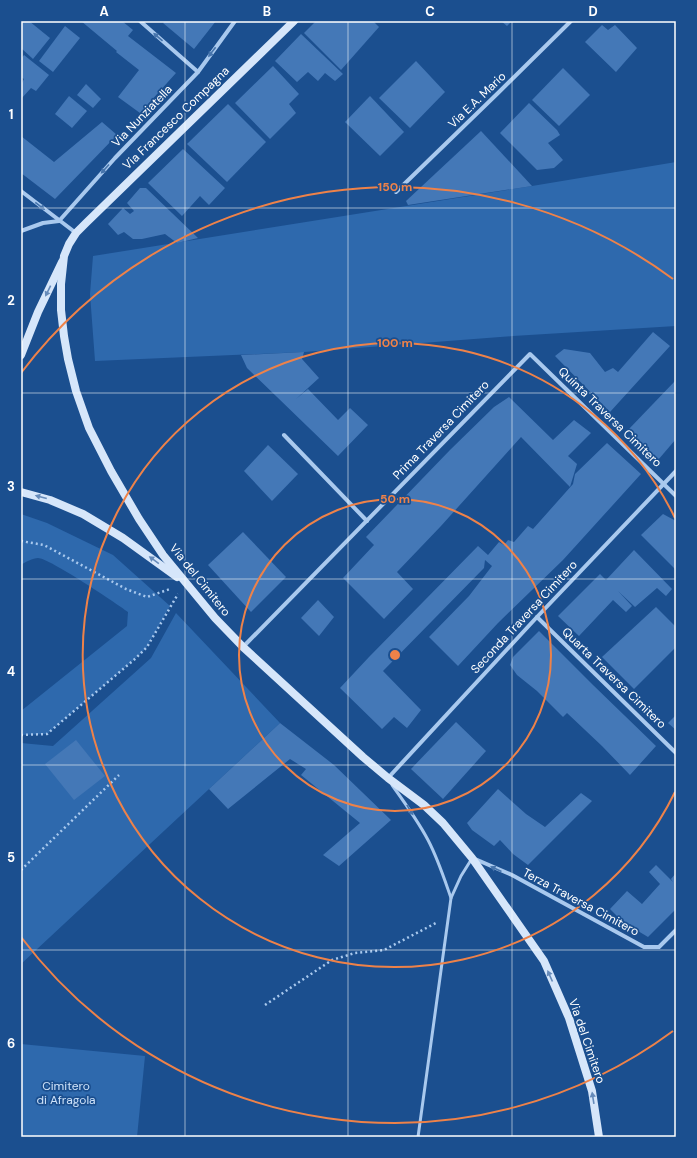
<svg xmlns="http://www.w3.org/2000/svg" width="697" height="1158" viewBox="0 0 697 1158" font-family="'DM Sans',sans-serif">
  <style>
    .green { fill: #2e69ad }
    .building { fill: #4478b7 }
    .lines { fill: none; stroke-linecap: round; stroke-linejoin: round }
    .path { stroke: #a9c9ee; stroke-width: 2.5; stroke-dasharray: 2 3; stroke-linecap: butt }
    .service { stroke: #a9c9ee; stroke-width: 3 }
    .minor { stroke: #a9c9ee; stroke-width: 4 }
    .secondary { stroke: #d6e6fa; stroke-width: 8 }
    .oneway { fill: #4674ac }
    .oneway2 { fill: #668bba }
    .grid { fill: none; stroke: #fff; stroke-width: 1; stroke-opacity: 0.55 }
    .ring { fill: none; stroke: #ee8249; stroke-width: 2 }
    .labels { text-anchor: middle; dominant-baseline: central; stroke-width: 3.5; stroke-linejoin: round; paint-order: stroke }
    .street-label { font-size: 12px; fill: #fff; stroke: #1b4f8f }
    .park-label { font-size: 12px; fill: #cfe3fa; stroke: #1b4f8f }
    .centre { fill: #ee8249; stroke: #1b4f8f; stroke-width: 2 }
    .ring-label { font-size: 12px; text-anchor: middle; font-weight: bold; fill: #ee8249; stroke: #1b4f8f; stroke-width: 3.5; stroke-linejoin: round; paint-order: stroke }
    .neatline { fill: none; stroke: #fff; stroke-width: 1.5 }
    .grid-label { font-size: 13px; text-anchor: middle; font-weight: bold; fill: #fff }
  </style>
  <rect width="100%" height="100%" fill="#1b4f8f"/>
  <g class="green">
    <polygon points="676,162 676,326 513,336 304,352 95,361 90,294 93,256 532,186"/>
    <path d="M 21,514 L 47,523 L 113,555 L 170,606 L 147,647 L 136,658 L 47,734 L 21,735 L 21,711 L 127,626 L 128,612 C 116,603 49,558 38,558 C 33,558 25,562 21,565 Z"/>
    <polygon points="176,613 280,723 21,964 21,743 53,746 151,658"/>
    <polygon points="21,1044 145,1056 137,1137 21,1137"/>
  </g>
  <g class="building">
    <polygon points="21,21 29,21 50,38 33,59 21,48"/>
    <polygon points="81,21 122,21 133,30 128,36 176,73 140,113 118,97 139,70 116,52 117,51"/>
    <polygon points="165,21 216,21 194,49 163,23"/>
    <polygon points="316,21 373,21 379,27 341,70 304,33"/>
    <polygon points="501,21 512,21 507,26"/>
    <polygon points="602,25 608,30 615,25 637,48 616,72 585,42"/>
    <polygon points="65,26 80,38 53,72 39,61"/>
    <polygon points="301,34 343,74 335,81 325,73 318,81 308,72 297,82 275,61"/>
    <polygon points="24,55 49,75 36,91 31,88 21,99 21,85 24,79 21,77 21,59"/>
    <polygon points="416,61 445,92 410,128 379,98"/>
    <polygon points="273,66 299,94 289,104 296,113 270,139 235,103"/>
    <polygon points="563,68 590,95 559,126 532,100"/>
    <polygon points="86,84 101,99 93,108 77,95"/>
    <polygon points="69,96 87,111 72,128 55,114"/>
    <polygon points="370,96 404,132 380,156 345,122"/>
    <polygon points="529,103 557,130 560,135 548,143 563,160 554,168 537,170 500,133"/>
    <polygon points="228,104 266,142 227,182 187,144"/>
    <polygon points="102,122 117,135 55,199 21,173 21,136 54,162"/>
    <polygon points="481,131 532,186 408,205 406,201"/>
    <polygon points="183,149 225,188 209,205 200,196 182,216 148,183"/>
    <polygon points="140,188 146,188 198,238 177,243 165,234 142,239 133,239 124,232 118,235 108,224 123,208 130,214 134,211 127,203"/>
    <polygon points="653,332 670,346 610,412 555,356 564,349 590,353 605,372 613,368 618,372"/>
    <polygon points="304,352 302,359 319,378 296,399 308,389 338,420 350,408 368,425 338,456 247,368 241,355"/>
    <polygon points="676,380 676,439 658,460 628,430"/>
    <polygon points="509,397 553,440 574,420 591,433 568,456 577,464 570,487 521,437 441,526 397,572 413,589 384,619 343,578 374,545 366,537 450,450 494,407"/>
    <polygon points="607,443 641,474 563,560 498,623 458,666 429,637 469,596 492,566 485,560 484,568 383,671 421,710 407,728 394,717 382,729 340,688 369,657 478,546 488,555 499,542 504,545 508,540 514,542 528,526 533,529 573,484 575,474"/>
    <polygon points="268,445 298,474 272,501 244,471"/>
    <polygon points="663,514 676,521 676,570 641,535"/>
    <polygon points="243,532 286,577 251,612 208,565"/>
    <polygon points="634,550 672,589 666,596 657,588 635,607 618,591 632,606 626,612 613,600 579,636 558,616 600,574 606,580"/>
    <polygon points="318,600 334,617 319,636 301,618"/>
    <polygon points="656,607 676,627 676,647 634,689 602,657"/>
    <polygon points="539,631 593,685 656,746 630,775 602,746 567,713 563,717 537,691 517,675 510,665 513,657"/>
    <polygon points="676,715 676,730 668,723"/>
    <polygon points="456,722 486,751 443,799 411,769"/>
    <polygon points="280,723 334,765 391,820 339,866 323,855 360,823 301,775 306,769 290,759 228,809 209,789"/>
    <polygon points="76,740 105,776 74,800 45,764"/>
    <polygon points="498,789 526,814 545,827 581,793 592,801 528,865 513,854 500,840 494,846 472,830 467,823"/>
    <polygon points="656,865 673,882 671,879 676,873 676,909 648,937 623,922 610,909 627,891 642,904 660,884 649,872"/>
  </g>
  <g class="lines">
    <g class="path">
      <polyline points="21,541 44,545 126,589 147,597 170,589"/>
      <polyline points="21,735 47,734 136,658 147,647 178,594"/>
      <polyline points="21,870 119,775"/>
      <polyline points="265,1005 332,960 355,953 384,950 436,923"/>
    </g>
    <g class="service">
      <path d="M 392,785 C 405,803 418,821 428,840 C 438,859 444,878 451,898"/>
      <polyline points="418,1137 451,898 461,876 471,860"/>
    </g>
    <g class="minor">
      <polyline points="140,21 198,72"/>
      <polyline points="21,191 76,233"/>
      <polyline points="396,192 498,93 571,21"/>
      <polyline points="59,221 115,158 198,72 235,21"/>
      <polyline points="21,231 43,223 59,221"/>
      <polyline points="284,435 367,521"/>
      <polyline points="537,617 676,753"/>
      <polyline points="243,647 530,354 676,496"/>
      <polyline points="388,778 537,617 676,471"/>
      <polyline points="475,859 512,875 644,947 659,947 676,930"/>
    </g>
    <g class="secondary">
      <polyline points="294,21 86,223 76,233 69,244 64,256 61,284 61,310 64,336 68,359 76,391 89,428 111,471 139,519 163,555 215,618 243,647 363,757 388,778 424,805 443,823 472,858 544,961 569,1018 592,1091 599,1137"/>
      <polyline points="21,355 38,312 62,262"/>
      <polyline points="21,492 50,500 83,514 123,538 177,577"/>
    </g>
  </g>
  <defs><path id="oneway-solid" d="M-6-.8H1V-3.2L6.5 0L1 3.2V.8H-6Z"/></defs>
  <g class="oneway">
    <use href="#oneway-solid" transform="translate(158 37) rotate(-139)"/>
    <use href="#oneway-solid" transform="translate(212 52) rotate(127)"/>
    <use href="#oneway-solid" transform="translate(105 169) rotate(132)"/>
    <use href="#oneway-solid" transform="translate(40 206) rotate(38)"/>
    <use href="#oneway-solid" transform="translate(410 810) rotate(58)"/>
    <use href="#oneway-solid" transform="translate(496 869) rotate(-156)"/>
  </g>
  <g class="oneway2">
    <use href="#oneway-solid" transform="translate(48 291) rotate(116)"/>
    <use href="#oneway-solid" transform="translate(41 497) rotate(-165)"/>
    <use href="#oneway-solid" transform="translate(154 560) rotate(-144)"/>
    <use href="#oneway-solid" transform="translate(550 976) rotate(-114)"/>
    <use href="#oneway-solid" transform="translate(593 1098) rotate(-99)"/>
  </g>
  <path class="grid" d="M 185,21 L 185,1137M 348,21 L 348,1137M 512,21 L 512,1137M 21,208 L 676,208M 21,393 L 676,393M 21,579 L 676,579M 21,765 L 676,765M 21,950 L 676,950"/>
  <g class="ring">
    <circle cx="395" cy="655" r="156"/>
    <path d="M675 792A312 312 0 1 1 675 518"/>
    <path d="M673 1031A468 468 0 0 1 21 937M21 373A468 468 0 0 1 673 279"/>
  </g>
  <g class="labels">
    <g class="street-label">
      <text transform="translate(477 100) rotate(-44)">Via E.A. Mario</text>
      <text transform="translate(142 116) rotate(-46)">Via Nunziatella</text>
      <text transform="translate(176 118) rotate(-44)">Via Francesco Compagna</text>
      <text transform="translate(610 417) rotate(44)">Quinta Traversa Cimitero</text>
      <text transform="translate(441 430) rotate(-46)">Prima Traversa Cimitero</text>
      <text transform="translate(200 580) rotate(51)">Via del Cimitero</text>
      <text transform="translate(524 617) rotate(-47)">Seconda Traversa Cimitero</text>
      <text transform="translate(614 678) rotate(44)">Quarta Traversa Cimitero</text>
      <text transform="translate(581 902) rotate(28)">Terza Traversa Cimitero</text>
      <text transform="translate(587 1041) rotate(71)">Via del Cimitero</text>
    </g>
    <g class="park-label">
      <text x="66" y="1086">Cimitero<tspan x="66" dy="14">di Afragola</tspan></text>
    </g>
  </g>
  <circle cx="395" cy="655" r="6" class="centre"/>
  <g class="ring-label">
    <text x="395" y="191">150 m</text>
    <text x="395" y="347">100 m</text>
    <text x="395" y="503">50 m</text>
  </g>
  <rect width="697" height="1158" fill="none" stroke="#1b4f8f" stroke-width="44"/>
  <rect x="22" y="22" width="653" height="1114" class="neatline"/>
  <g class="grid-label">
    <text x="104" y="16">A</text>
    <text x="267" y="16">B</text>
    <text x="430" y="16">C</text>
    <text x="593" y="16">D</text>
    <text x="11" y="119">1</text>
    <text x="11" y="305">2</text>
    <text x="11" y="491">3</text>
    <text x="11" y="676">4</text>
    <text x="11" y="862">5</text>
    <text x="11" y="1048">6</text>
  </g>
</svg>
